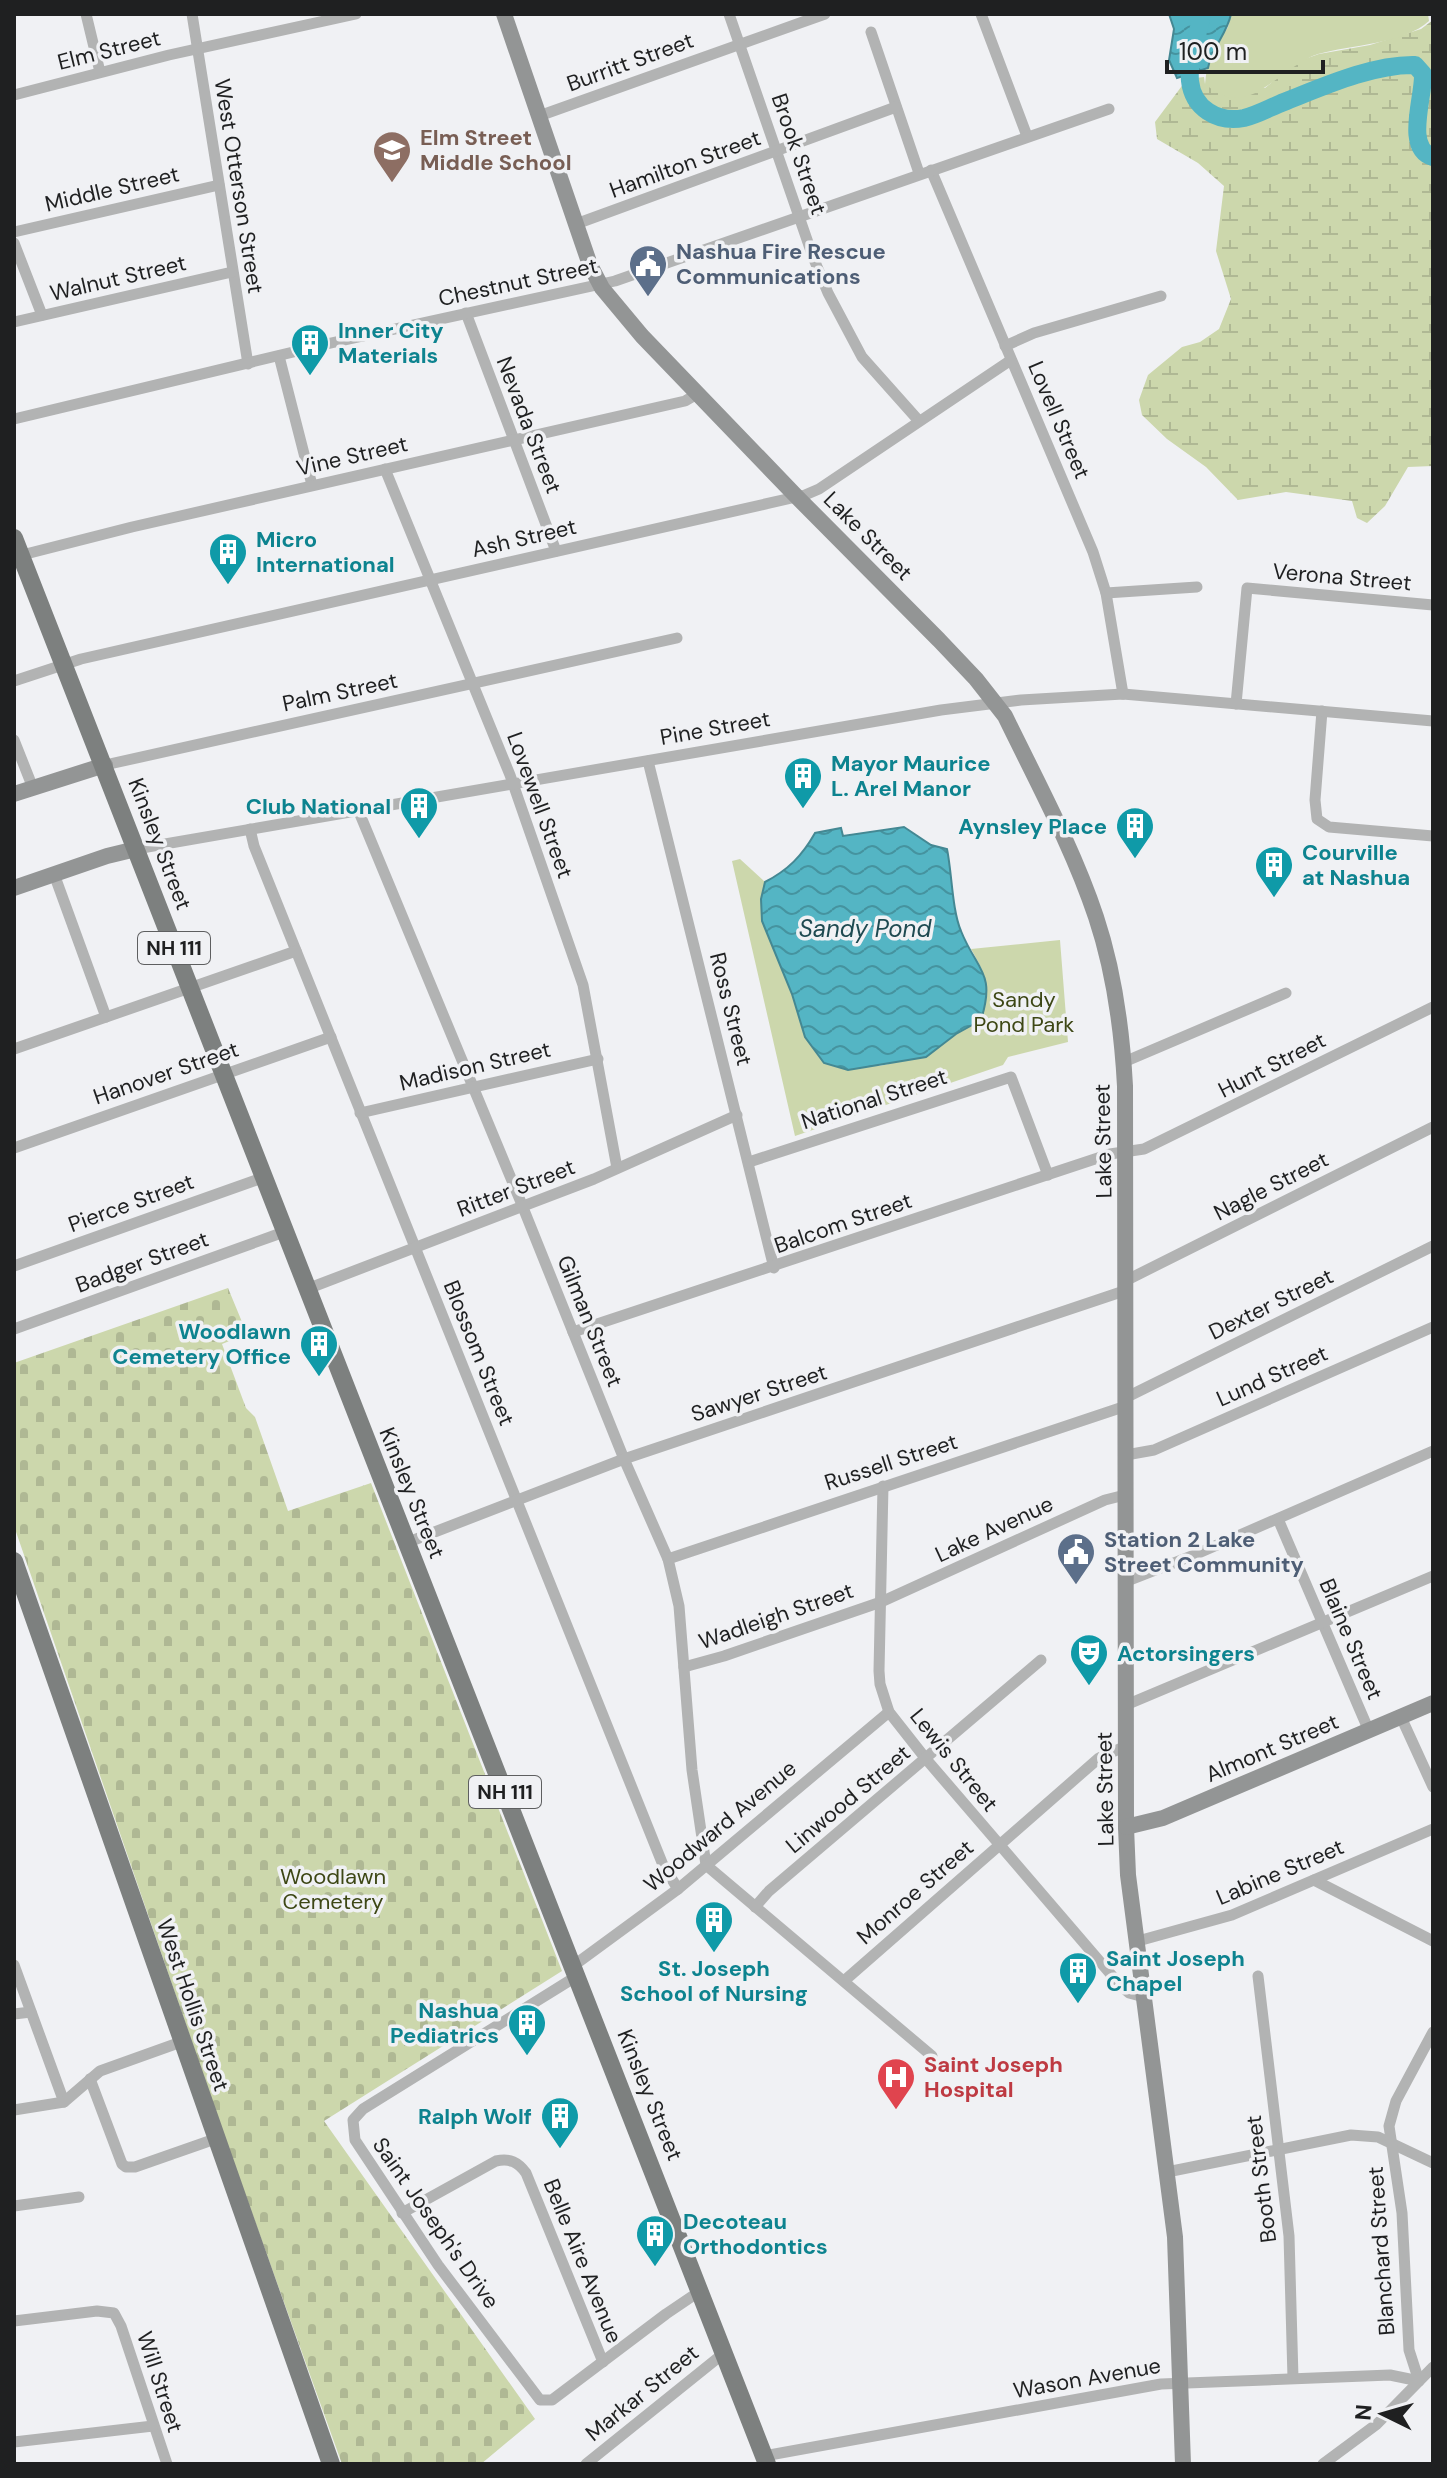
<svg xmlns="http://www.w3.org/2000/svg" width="1447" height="2478" viewBox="0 0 1447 2478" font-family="'DM Sans',sans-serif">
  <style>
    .wetland { fill: url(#wetland-marsh) }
    .cemetery { fill: url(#cemetery-stones) }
    .park { fill: #ccd7ac }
    .water { fill: url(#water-waves); stroke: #448893; stroke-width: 2 }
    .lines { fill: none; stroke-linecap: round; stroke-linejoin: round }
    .river { stroke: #54b5c4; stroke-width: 18 }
    .street { stroke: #b2b3b3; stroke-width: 11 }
    .secondary { stroke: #939595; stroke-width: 16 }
    .primary { stroke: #7d807f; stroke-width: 18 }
    .labels { text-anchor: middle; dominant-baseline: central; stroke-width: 7; stroke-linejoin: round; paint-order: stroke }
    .shield { fill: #f0f1f4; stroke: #5e5f60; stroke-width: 2 }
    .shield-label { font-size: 20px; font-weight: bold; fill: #1f2021 }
    .street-label { font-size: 22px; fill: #1f2021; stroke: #f0f1f4 }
    .education-label { font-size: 22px; font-weight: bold; fill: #785e54; stroke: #f0f1f4; text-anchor: start }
    .service-label { font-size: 22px; font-weight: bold; fill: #4e5e75; stroke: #f0f1f4; text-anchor: start }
    .culture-label { font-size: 22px; font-weight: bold; fill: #0d838f; stroke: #f0f1f4; text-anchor: start }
    .park-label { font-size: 22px; fill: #3d4715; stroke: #f0f1f4 }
    .health-label { font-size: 22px; font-weight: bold; fill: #be3a42; stroke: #f0f1f4; text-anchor: start }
    .water-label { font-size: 24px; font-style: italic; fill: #1e4a51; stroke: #f0f1f4 }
  </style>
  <defs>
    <pattern id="wetland-marsh" width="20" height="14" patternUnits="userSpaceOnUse" patternTransform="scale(2)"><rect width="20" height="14" fill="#ccd7ac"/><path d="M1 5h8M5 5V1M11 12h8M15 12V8" fill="none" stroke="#afb894"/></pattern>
    <pattern id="cemetery-stones" width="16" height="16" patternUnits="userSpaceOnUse" patternTransform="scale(2)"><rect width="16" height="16" fill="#ccd7ac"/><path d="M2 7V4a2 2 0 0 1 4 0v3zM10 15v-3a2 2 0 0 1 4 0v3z" fill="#afb894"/></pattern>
    <pattern id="water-waves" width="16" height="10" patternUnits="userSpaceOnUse" patternTransform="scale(2)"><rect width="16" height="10" fill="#54b5c4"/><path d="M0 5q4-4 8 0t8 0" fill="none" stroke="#45939f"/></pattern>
  </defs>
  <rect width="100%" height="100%" fill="#f0f1f4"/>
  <polygon class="wetland" points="1433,20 1433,466 1408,467 1385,506 1367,523 1357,518 1352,501 1286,492 1238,500 1206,467 1167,439 1142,415 1139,400 1148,375 1182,347 1200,342 1219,329 1231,299 1216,251 1224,186 1198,163 1157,139 1155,122 1187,79 1204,77 1205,84 1265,88 1296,62 1319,54 1370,45 1421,29"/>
  <polygon class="cemetery" points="228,1288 247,1334 222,1344 246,1408 255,1417 288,1511 371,1483 562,1971 324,2121 535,2419 481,2464 342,2464 224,2135 14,1526 14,1363"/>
  <g class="park">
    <path d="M 1231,14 L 1428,14 L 1429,21 C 1404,44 1350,45 1318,54 C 1290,63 1263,97 1238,98 C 1224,98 1215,92 1205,84 L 1208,58 L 1228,27 Z"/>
    <path d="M 740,859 L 765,882 C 757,920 779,959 792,993 C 797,1007 800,1022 805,1037 C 822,1044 857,1063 874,1066 C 897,1068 960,1032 981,1020 C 991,988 987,977 971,949 L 1060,940 L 1068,1042 L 1008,1057 L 1003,1065 L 795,1136 L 732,861 Z"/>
  </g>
  <g class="water">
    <path d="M 1169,14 L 1231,14 C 1227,34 1211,49 1208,68 L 1177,78 L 1169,60 L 1174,29 Z"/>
    <path d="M 904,827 L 931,845 L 947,849 C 952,873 952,910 961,931 C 977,971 996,972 981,1020 L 956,1034 L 926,1057 L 848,1070 L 824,1063 L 805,1037 L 792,994 L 762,921 L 761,899 L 765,882 C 788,870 802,856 815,833 L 841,828 L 843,836 Z"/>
  </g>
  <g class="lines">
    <path class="river" d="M 1202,14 C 1198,36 1188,59 1190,81 C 1193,108 1217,123 1244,118 C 1257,115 1271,107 1284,102 C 1322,87 1373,64 1415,65 L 1423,74 C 1424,97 1404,149 1433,157"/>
    <g class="street">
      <polyline points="86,14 100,72"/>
      <polyline points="192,14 248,364"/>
      <polyline points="729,14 813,257 828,293 862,357 919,421"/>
      <polyline points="981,14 1027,136"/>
      <polyline points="871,32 919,173"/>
      <polyline points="14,95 169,55 356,14"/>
      <polyline points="539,116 825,14"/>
      <polyline points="931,170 1093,552 1106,593 1123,694"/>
      <polyline points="576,224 896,107"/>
      <polyline points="14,232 219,185"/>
      <polyline points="14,243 42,315"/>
      <polyline points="466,313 556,551"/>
      <polyline points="14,322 232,272"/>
      <polyline points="1005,346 1034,333 1161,296"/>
      <polyline points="279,356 312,485"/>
      <polyline points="14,419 331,343 615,281 1109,109"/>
      <polyline points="385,469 510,775 583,985 617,1168"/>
      <polyline points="18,556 132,527 685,401 697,394"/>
      <polyline points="1106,593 1197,587"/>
      <polyline points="14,681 81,659 805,495 819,489 1011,360"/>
      <polyline points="1236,704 1247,588 1433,605"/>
      <polyline points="1322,711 1315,800 1317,819 1329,827 1433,836"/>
      <polyline points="14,740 33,788"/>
      <polyline points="648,761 774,1268"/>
      <polyline points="105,765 677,638"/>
      <polyline points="359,812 520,1200 624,1459 668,1559 679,1606 692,1770 706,1865 932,2056"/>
      <polyline points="250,829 254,846 663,1865 678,1889"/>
      <polyline points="136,849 941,710 1021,700 1123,694 1433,721"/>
      <polyline points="54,874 106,1017"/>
      <polyline points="14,1049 296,951"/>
      <polyline points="1124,1062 1286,993"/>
      <polyline points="360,1113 598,1059"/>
      <polyline points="14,1148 331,1037"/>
      <polyline points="749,1162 1011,1077 1048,1175"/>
      <polyline points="14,1266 262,1178"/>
      <polyline points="1127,1280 1433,1127"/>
      <polyline points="307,1289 594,1179 737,1115"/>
      <polyline points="14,1329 284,1232"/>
      <polyline points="573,1332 1110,1154 1144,1149 1433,1007"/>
      <polyline points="1127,1397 1433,1246"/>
      <polyline points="1126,1455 1154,1450 1433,1327"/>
      <polyline points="883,1486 879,1671 880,1684 889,1712 926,1759 1120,1985 1129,1993 1144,1997"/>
      <polyline points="1278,1519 1369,1731"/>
      <polyline points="406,1543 624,1459 1127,1290"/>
      <polyline points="668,1559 1126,1406"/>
      <polyline points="1125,1582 1194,1555 1433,1451"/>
      <polyline points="684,1667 724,1656 881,1602 1105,1500 1125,1495"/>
      <polyline points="1126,1705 1433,1576"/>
      <polyline points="1401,1717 1433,1787"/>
      <polyline points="1314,1880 1433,1941"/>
      <polyline points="755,1907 769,1891 1041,1660"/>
      <polyline points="1138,1941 1232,1915 1433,1829"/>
      <polyline points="14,1965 64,2102"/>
      <polyline points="573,1966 678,1889 889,1712"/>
      <polyline points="577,1976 363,2109 353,2120 355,2140 438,2265 540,2400 552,2400 666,2314 700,2291"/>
      <polyline points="1258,1976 1289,2236 1293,2378"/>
      <polyline points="844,1981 1099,1758 1126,1746"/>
      <polyline points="14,2014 31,2012"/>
      <polyline points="90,2079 122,2164 126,2167 135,2167 215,2139"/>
      <polyline points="14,2110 64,2102 100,2071 181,2042"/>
      <polyline points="1167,2172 1351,2135 1378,2137 1433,2163"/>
      <polyline points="14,2206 79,2197"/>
      <path d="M 402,2213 L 496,2161 C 510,2158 518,2162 526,2173 L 603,2362"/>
      <polyline points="14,2321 97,2311 114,2313 121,2326 167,2464"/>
      <polyline points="1419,2381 1409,2350 1402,2213 1389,2126 1396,2101 1433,2032"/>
      <polyline points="14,2442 153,2426"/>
      <polyline points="764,2456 1161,2384 1390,2375 1419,2381"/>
      <polyline points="586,2464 724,2353"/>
      <polyline points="1323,2464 1377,2424 1433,2367"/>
    </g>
    <g class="secondary">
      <path d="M 504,14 L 590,265 L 602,288 L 642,336 L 797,497 L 939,640 L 976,679 L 1005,716 C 1037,782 1073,848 1096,917 C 1114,971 1122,1030 1125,1086 L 1126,1827 L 1128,1875 L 1175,2237 L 1183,2464"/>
      <polyline points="14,794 105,765"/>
      <polyline points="14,888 107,856 136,849"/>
      <polyline points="1126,1827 1163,1818 1433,1703"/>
    </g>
    <g class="primary">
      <polyline points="14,538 767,2464"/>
      <polyline points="14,1561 331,2464"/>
    </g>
  </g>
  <defs>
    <g id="school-pin" transform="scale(2)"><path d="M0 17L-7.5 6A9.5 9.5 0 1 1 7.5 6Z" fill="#8d6e63" stroke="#f0f1f4"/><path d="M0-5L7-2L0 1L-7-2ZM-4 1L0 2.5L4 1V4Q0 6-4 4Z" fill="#fff"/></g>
    <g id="civic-pin" transform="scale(2)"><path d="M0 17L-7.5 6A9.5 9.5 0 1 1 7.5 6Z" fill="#5c6f8a" stroke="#f0f1f4"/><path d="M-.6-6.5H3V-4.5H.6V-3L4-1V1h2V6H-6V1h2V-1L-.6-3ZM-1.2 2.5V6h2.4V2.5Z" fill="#fff"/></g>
    <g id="building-pin" transform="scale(2)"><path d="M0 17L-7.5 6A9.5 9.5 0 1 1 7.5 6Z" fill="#0f9aa8" stroke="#f0f1f4"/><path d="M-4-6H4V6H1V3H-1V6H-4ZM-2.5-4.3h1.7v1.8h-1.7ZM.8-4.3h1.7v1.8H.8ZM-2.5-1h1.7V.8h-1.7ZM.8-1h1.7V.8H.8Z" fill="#fff"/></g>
    <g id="theatre-pin" transform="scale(2)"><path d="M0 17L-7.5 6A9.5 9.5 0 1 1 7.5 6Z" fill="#0f9aa8" stroke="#f0f1f4"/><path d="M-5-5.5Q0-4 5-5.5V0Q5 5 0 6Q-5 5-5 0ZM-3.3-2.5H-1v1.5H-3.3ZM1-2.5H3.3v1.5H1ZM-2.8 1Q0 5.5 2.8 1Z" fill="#fff"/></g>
    <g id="hospital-pin" transform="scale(2)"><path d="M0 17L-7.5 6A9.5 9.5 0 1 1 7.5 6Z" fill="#e0444e" stroke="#f0f1f4"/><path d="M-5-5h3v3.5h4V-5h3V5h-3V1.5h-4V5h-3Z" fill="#fff"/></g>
  </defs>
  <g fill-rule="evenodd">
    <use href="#school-pin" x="392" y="150"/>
    <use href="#civic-pin" x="648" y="264"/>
    <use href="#building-pin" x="310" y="343"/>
    <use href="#building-pin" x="228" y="552"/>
    <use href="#building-pin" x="803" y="776"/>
    <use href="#building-pin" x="419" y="806"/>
    <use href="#building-pin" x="1135" y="826"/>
    <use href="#building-pin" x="1274" y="865"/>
    <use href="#building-pin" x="319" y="1344"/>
    <use href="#civic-pin" x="1076" y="1552"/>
    <use href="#theatre-pin" x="1089" y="1653"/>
    <use href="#building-pin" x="714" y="1920"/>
    <use href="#building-pin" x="1078" y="1971"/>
    <use href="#building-pin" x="527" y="2023"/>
    <use href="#hospital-pin" x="896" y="2077"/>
    <use href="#building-pin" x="560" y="2116"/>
    <use href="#building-pin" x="655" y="2234"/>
  </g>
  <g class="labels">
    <g class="shield">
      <rect x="138" y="932" width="72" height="32" rx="6"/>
      <rect x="469" y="1776" width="72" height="32" rx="6"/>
    </g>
    <g class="shield-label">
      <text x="174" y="948">NH 111</text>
      <text x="505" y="1792">NH 111</text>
    </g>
    <g class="street-label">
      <text transform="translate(109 50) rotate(-14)">Elm Street</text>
      <text transform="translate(630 62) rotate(-20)">Burritt Street</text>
      <text transform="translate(799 154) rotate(71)">Brook Street</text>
      <text transform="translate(685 164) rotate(-20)">Hamilton Street</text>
      <text transform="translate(239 186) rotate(81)">West Otterson Street</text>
      <text transform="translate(112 189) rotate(-13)">Middle Street</text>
      <text transform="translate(118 278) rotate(-13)">Walnut Street</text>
      <text transform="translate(518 282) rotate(-12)">Chestnut Street</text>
      <text transform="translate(1059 420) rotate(67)">Lovell Street</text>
      <text transform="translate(529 425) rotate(69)">Nevada Street</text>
      <text transform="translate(352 456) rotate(-13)">Vine Street</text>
      <text transform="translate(868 536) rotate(45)">Lake Street</text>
      <text transform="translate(524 538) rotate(-13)">Ash Street</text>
      <text transform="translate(1342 577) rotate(5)">Verona Street</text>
      <text transform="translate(340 692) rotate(-12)">Palm Street</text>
      <text transform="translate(715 728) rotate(-10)">Pine Street</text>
      <text transform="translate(540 805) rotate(70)">Lovewell Street</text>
      <text transform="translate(160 844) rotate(69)">Kinsley Street</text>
      <text transform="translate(731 1009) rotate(76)">Ross Street</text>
      <text transform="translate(1272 1065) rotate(-27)">Hunt Street</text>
      <text transform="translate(475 1066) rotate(-13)">Madison Street</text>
      <text transform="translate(166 1073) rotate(-19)">Hanover Street</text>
      <text transform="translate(874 1099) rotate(-18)">National Street</text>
      <text transform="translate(1103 1141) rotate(-91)">Lake Street</text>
      <text transform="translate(1271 1186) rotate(-27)">Nagle Street</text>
      <text transform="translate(516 1188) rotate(-21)">Ritter Street</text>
      <text transform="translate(131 1203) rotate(-20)">Pierce Street</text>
      <text transform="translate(843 1223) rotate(-19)">Balcom Street</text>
      <text transform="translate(142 1262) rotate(-20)">Badger Street</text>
      <text transform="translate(1271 1304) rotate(-26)">Dexter Street</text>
      <text transform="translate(590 1321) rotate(68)">Gilman Street</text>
      <text transform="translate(479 1353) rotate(68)">Blossom Street</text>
      <text transform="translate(1272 1376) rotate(-24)">Lund Street</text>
      <text transform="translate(759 1393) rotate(-18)">Sawyer Street</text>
      <text transform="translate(891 1462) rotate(-18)">Russell Street</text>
      <text transform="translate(412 1493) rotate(68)">Kinsley Street</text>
      <text transform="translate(994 1529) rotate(-25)">Lake Avenue</text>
      <text transform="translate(776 1616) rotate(-19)">Wadleigh Street</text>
      <text transform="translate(1351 1639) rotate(67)">Blaine Street</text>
      <text transform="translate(1272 1748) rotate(-23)">Almont Street</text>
      <text transform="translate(954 1760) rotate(51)">Lewis Street</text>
      <text transform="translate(1105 1789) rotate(-91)">Lake Street</text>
      <text transform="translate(848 1799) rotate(-40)">Linwood Street</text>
      <text transform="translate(720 1826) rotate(-40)">Woodward Avenue</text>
      <text transform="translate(1280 1872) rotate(-23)">Labine Street</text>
      <text transform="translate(915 1892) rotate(-41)">Monroe Street</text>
      <text transform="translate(193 2005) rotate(71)">West Hollis Street</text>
      <text transform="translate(650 2095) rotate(68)">Kinsley Street</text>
      <text transform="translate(1261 2179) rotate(-97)">Booth Street</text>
      <text transform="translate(436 2223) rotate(55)">Saint Joseph's Drive</text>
      <text transform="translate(1381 2251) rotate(-94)">Blanchard Street</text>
      <text transform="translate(583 2261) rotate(68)">Belle Aire Avenue</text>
      <text transform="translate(1087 2378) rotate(-10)">Wason Avenue</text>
      <text transform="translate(160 2382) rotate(72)">Will Street</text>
      <text transform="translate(642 2393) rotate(-39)">Markar Street</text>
    </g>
    <g class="education-label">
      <text x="420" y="137">Elm Street<tspan x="420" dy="25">Middle School</tspan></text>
    </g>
    <g class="service-label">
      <text x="676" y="251">Nashua Fire Rescue<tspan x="676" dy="25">Communications</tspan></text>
      <text x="1104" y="1539">Station 2 Lake<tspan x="1104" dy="25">Street Community</tspan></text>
    </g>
    <g class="culture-label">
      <text x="338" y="330">Inner City<tspan x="338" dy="25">Materials</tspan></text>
      <text x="256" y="539">Micro<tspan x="256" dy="25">International</tspan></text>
      <text x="831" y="763">Mayor Maurice<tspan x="831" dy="25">L. Arel Manor</tspan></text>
      <text x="391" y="806" text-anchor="end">Club National</text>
      <text x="1107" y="826" text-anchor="end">Aynsley Place</text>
      <text x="1302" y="852">Courville<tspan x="1302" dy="25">at Nashua</tspan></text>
      <text x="291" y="1331" text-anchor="end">Woodlawn<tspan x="291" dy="25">Cemetery Office</tspan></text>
      <text x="1117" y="1653">Actorsingers</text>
      <text x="1106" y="1958">Saint Joseph<tspan x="1106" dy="25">Chapel</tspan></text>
      <text x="714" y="1968" text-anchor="middle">St. Joseph<tspan x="714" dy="25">School of Nursing</tspan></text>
      <text x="499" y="2010" text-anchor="end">Nashua<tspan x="499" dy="25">Pediatrics</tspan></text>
      <text x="532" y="2116" text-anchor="end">Ralph Wolf</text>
      <text x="683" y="2221">Decoteau<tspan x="683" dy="25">Orthodontics</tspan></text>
    </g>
    <g class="park-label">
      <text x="1024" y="999">Sandy<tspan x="1024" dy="25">Pond Park</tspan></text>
      <text x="333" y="1876">Woodlawn<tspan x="333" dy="25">Cemetery</tspan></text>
    </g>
    <g class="health-label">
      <text x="924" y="2064">Saint Joseph<tspan x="924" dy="25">Hospital</tspan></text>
    </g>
    <g class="water-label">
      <text x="865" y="928">Sandy Pond</text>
    </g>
  </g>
  <rect width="1447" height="2478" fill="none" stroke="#1f2021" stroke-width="32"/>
  <g transform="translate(1383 2414) rotate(275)" stroke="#f0f1f4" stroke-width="6" paint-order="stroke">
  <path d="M0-6L14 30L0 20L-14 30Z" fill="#1f2021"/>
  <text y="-12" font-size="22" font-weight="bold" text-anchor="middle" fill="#1f2021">N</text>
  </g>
  <path d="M1167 60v12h156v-12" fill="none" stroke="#1f2021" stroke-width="4"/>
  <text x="1179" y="60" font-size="24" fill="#1f2021" stroke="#f0f1f4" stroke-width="6" paint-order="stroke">100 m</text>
</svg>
